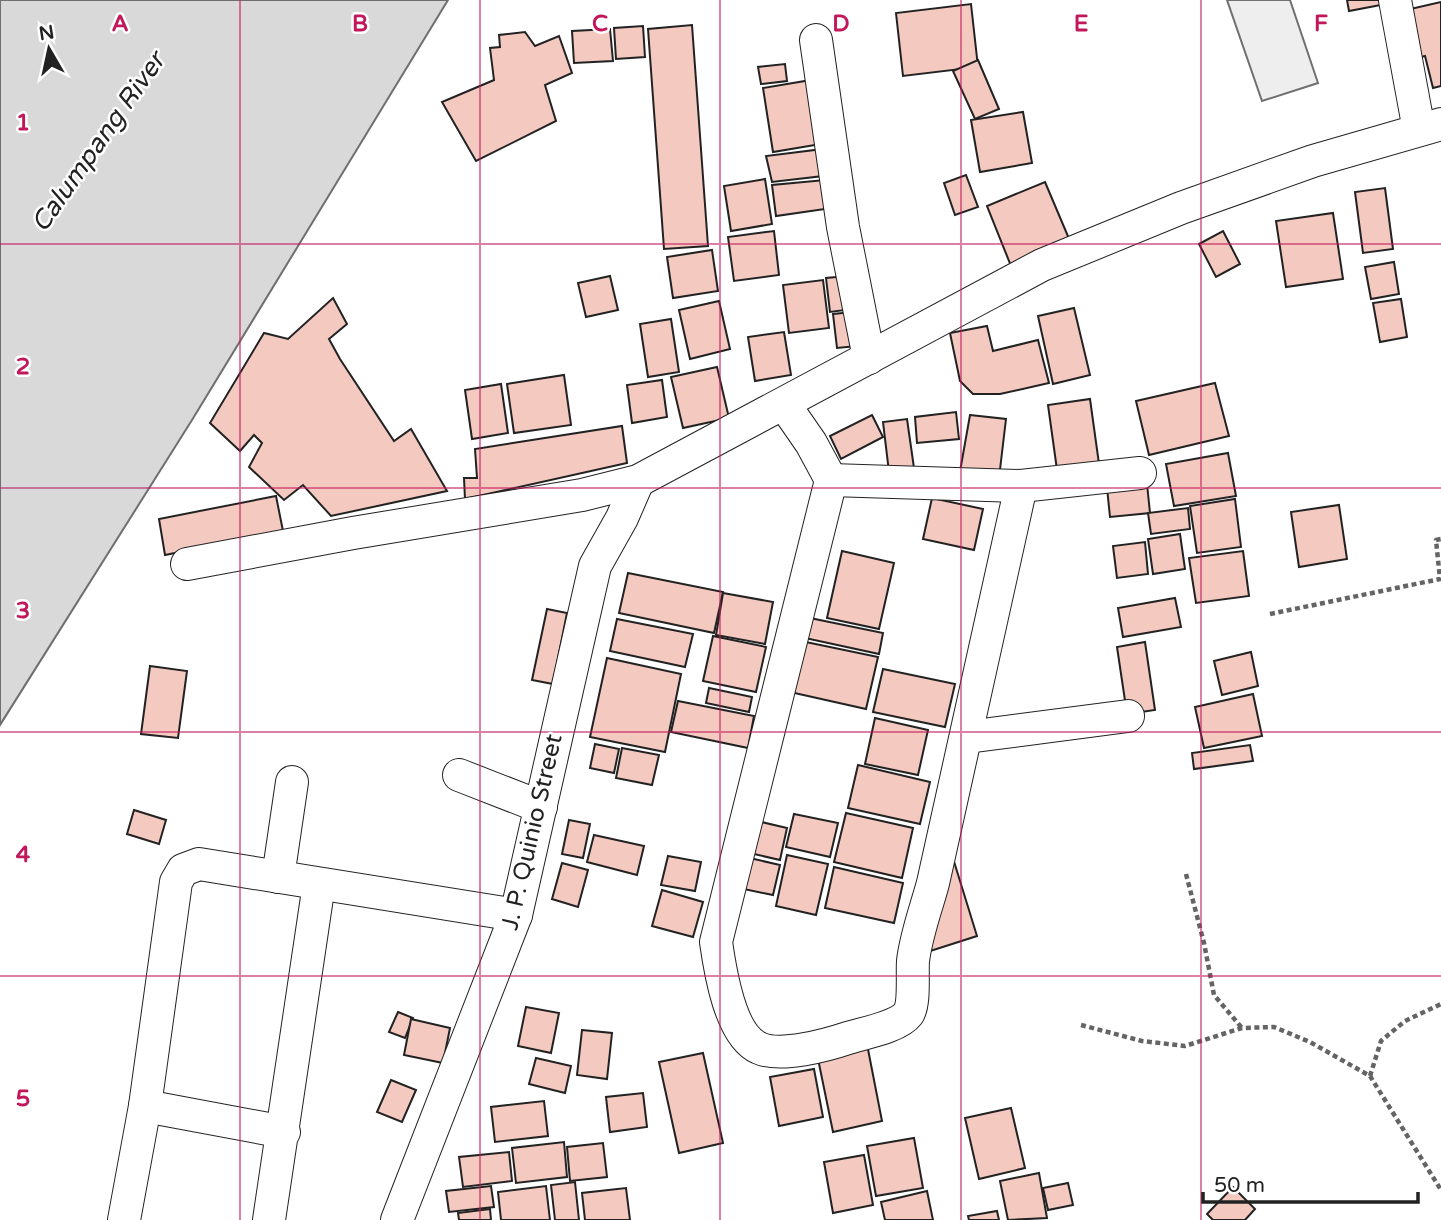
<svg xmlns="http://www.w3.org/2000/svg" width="1441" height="1220" viewBox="0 0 1441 1220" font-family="'Varela Round',sans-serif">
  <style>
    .green { fill: #eee; stroke: #6f6f6f; stroke-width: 2 }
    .water { fill: #d9d9d9; stroke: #6f6f6f; stroke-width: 2 }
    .building { fill: #f3c9c0; stroke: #222; stroke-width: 2 }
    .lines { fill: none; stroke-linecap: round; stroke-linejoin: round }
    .minor-casing { stroke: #222; stroke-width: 34 }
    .path { stroke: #646464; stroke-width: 4.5; stroke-dasharray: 5 3.5; stroke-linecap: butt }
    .minor { stroke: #fff; stroke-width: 32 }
    .grid { fill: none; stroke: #c2185b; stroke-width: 2; stroke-opacity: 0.55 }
    .labels { text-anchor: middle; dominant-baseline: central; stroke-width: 5; stroke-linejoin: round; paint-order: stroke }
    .street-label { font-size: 24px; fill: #222; stroke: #fff }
    .water-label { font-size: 26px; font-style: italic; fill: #222; stroke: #fff }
    .grid-label { font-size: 23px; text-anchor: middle; font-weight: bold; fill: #c2185b; stroke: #fff; stroke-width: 5; stroke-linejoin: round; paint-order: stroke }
  </style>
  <rect width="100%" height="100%" fill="#fff"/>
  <polygon class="green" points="1227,0 1290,0 1318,83 1262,101"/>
  <polygon class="water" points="0,0 448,0 192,420 0,725"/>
  <g class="building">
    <polygon points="1347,0 1385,0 1386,4 1349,11"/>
    <polygon points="1441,2 1441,86 1433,88 1425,56 1417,58 1406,10"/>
    <polygon points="971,4 978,67 903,76 896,13"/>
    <polygon points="692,25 708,246 664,249 648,29"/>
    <polygon points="643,26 645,57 616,59 614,28"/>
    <polygon points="610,29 613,61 574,63 572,31"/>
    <polygon points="525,32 535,46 559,36 572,73 545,85 556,121 476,161 442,102 494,80 490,48 500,47 499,35"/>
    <polygon points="978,60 999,109 975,119 953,71"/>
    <polygon points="785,64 787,81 761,84 758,67"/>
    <polygon points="811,80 821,144 773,152 763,88"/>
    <polygon points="1023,112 1032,163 980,172 971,120"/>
    <polygon points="823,149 823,176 772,182 766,156"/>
    <polygon points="966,175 978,207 955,215 944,183"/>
    <polygon points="765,179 772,224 731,231 724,186"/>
    <polygon points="825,180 832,208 776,216 772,185"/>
    <polygon points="1045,182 1070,241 1011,266 987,206"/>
    <polygon points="1385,188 1393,249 1363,253 1355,192"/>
    <polygon points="1333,213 1343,279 1286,287 1276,221"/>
    <polygon points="774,231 779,275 734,281 728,237"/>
    <polygon points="1223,231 1240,264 1216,277 1199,244"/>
    <polygon points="712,250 718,291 673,298 667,257"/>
    <polygon points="1394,262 1399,294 1371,299 1365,267"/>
    <polygon points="610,276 618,310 586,317 578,283"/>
    <polygon points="848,276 853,309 830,312 826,278"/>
    <polygon points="823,280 829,328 789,333 783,285"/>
    <polygon points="333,298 347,324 329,339 340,359 394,441 411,429 447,491 331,516 303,485 284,500 249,467 262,443 254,435 240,451 210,423 264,333 288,339"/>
    <polygon points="1401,299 1407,337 1380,342 1373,303"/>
    <polygon points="719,301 730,349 690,359 679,310"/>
    <polygon points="1074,308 1090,375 1053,384 1038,316"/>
    <polygon points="853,312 857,346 837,348 833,314"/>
    <polygon points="671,319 679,372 648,377 640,324"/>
    <polygon points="987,326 993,351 1038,340 1049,383 1000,394 973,394 960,381 950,333"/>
    <polygon points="784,332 791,375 755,381 748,337"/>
    <polygon points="717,367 729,418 683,428 671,377"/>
    <polygon points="564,375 571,425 514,433 507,384"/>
    <polygon points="662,380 667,417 632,423 627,385"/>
    <polygon points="1215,383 1229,436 1149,455 1136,401"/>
    <polygon points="501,384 508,433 472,439 465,390"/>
    <polygon points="1090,399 1100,471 1058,477 1048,405"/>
    <polygon points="956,412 959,439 917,443 915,417"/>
    <polygon points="872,415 883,437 841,459 830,436"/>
    <polygon points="970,415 1006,419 999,478 959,477"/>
    <polygon points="907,419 914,468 889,472 883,422"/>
    <polygon points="622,426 627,463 465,499 464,478 477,478 475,449"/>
    <polygon points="1228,453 1236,496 1174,506 1166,464"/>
    <polygon points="1146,474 1150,513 1110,517 1106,478"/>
    <polygon points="276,496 283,531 165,555 159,519"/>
    <polygon points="932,498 983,509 974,550 923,539"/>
    <polygon points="1235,499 1241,547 1197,553 1190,506"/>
    <polygon points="1339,505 1347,559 1299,567 1291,512"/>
    <polygon points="1188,508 1190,529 1151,534 1148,513"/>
    <polygon points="1180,534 1185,569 1153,574 1148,539"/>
    <polygon points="1145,542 1148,574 1117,578 1113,546"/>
    <polygon points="842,551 894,563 879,629 827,618"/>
    <polygon points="1243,551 1249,596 1196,603 1189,558"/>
    <polygon points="628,573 723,592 714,633 619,613"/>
    <polygon points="723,593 773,602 765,644 716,635"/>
    <polygon points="1175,598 1181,627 1123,637 1118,608"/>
    <polygon points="547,609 567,613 553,684 532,680"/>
    <polygon points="810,618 883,633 879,654 805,638"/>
    <polygon points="617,619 693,634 685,667 610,651"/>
    <polygon points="713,636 766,647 756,692 703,681"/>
    <polygon points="801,641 878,657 866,709 790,692"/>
    <polygon points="1145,642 1155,710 1127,714 1117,647"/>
    <polygon points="1251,652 1258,686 1222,695 1214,661"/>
    <polygon points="607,658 681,674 665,752 590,737"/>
    <polygon points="150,666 187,671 178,738 141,734"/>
    <polygon points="883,669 955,684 945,727 873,712"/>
    <polygon points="709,688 752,697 749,712 706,703"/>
    <polygon points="1253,694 1262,736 1204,748 1195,707"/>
    <polygon points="678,701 754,716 748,748 671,732"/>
    <polygon points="875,718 928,730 918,775 865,764"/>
    <polygon points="595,744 619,749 614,773 590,768"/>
    <polygon points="1250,745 1253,761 1194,769 1192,753"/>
    <polygon points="622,748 659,755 652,785 616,778"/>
    <polygon points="858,765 930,782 920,824 848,808"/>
    <polygon points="134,810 166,820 159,844 127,834"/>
    <polygon points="846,813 913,828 902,878 834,862"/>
    <polygon points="794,814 838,823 830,857 786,847"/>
    <polygon points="569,820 590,824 583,858 562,854"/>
    <polygon points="753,820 787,828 780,860 745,852"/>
    <polygon points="594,835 644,846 637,875 587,862"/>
    <polygon points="787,855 828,864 816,915 776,906"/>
    <polygon points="952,855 977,936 921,954"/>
    <polygon points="668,856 701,862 695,891 661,885"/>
    <polygon points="745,857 780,865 773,895 739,888"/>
    <polygon points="562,863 588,870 578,907 552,899"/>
    <polygon points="834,867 903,883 894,923 825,908"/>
    <polygon points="662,890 703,902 693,937 652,926"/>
    <polygon points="526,1007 559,1013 551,1053 518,1046"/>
    <polygon points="398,1012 413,1018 405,1038 389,1032"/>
    <polygon points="411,1019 450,1028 443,1063 404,1055"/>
    <polygon points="582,1030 612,1033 607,1079 577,1075"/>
    <polygon points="866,1039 882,1121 833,1132 816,1049"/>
    <polygon points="703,1053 723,1143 679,1153 659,1062"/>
    <polygon points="536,1058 571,1066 565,1093 529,1084"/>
    <polygon points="814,1069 823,1117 779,1126 770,1077"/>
    <polygon points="391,1080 416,1090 402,1122 377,1112"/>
    <polygon points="643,1093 647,1127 610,1132 606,1097"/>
    <polygon points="544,1101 548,1136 495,1142 491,1107"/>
    <polygon points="1011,1108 1025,1168 979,1179 965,1118"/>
    <polygon points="914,1138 923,1188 876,1196 867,1146"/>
    <polygon points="564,1142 567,1177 516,1183 512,1148"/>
    <polygon points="603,1143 607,1177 570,1181 567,1147"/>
    <polygon points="509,1152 512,1181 463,1187 459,1157"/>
    <polygon points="864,1155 873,1205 833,1213 824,1162"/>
    <polygon points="1039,1173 1047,1218 1008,1220 1000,1181"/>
    <polygon points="575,1182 579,1220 555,1220 551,1185"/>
    <polygon points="1068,1183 1073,1205 1048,1210 1043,1188"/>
    <polygon points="491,1186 494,1207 449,1212 446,1191"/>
    <polygon points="546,1186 550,1220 501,1220 498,1192"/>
    <polygon points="1233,1187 1255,1209 1245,1220 1213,1220 1207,1214"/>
    <polygon points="626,1188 630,1220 585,1220 582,1193"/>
    <polygon points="927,1191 933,1220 885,1220 881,1202"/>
    <polygon points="490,1209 491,1220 459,1220 458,1213"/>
    <polygon points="997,1211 999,1220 969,1220 968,1216"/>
  </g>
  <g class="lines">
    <g class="minor-casing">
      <g id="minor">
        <polyline points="1395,0 1419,130"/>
        <polyline points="816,40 843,227 869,358"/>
        <path d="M 784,404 L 811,443 L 831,480 L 716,942 C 720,970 730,1035 759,1048 C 780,1058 827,1045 848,1038 C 864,1033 898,1027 908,1014 C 915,1004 912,975 913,961 C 916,935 926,909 933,883 L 1021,486"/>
        <polyline points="831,480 1021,486 1140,473"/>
        <polyline points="187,564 353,533 582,495 638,481 1042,265 1181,208 1313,161 1441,124"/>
        <polyline points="967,737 1128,716"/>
        <polyline points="459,775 541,807"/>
        <polyline points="278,877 292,782"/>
        <polyline points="145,1106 284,1132"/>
        <polyline points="124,1220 145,1106 176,882 183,870 199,864 516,915"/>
        <polyline points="269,1220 319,884"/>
        <polyline points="397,1220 516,915 595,566 622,518 638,481"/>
      </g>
    </g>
    <g class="path">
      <polyline points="1270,614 1440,579 1436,540 1441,539"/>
      <polyline points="1186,874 1204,943 1214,995 1242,1028"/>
      <polyline points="1081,1025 1142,1041 1185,1046 1242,1028 1274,1027 1310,1042 1370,1076 1441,1190"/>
      <polyline points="1370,1076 1381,1041 1405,1021 1441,1004"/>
    </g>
    <use href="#minor" class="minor"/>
  </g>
  <path class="grid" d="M 240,0 L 240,1220M 480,0 L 480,1220M 720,0 L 720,1220M 961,0 L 961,1220M 1201,0 L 1201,1220M 0,244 L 1441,244M 0,488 L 1441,488M 0,732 L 1441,732M 0,976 L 1441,976"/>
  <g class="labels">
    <g class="street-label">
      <text transform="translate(532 832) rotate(-77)">J. P. Quinio Street</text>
    </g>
    <g class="water-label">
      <text transform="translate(98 142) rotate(-55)">Calumpang River</text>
    </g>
  </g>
  <g class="grid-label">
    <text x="120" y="31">A</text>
    <text x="360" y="31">B</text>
    <text x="600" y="31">C</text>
    <text x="841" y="31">D</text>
    <text x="1081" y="31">E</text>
    <text x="1321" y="31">F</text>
    <text x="23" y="130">1</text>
    <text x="23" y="374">2</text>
    <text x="23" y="618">3</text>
    <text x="23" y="862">4</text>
    <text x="23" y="1106">5</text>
  </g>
  <g transform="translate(49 49) rotate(351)" stroke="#ffffff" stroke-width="5" paint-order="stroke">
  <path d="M0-5L12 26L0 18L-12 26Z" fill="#222222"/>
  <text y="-10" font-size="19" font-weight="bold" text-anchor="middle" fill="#222222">N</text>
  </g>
  <path d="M1203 1192v10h215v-10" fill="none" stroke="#222222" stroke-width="3.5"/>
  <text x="1214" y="1192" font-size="21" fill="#222222" stroke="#ffffff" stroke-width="5" paint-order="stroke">50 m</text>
</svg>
